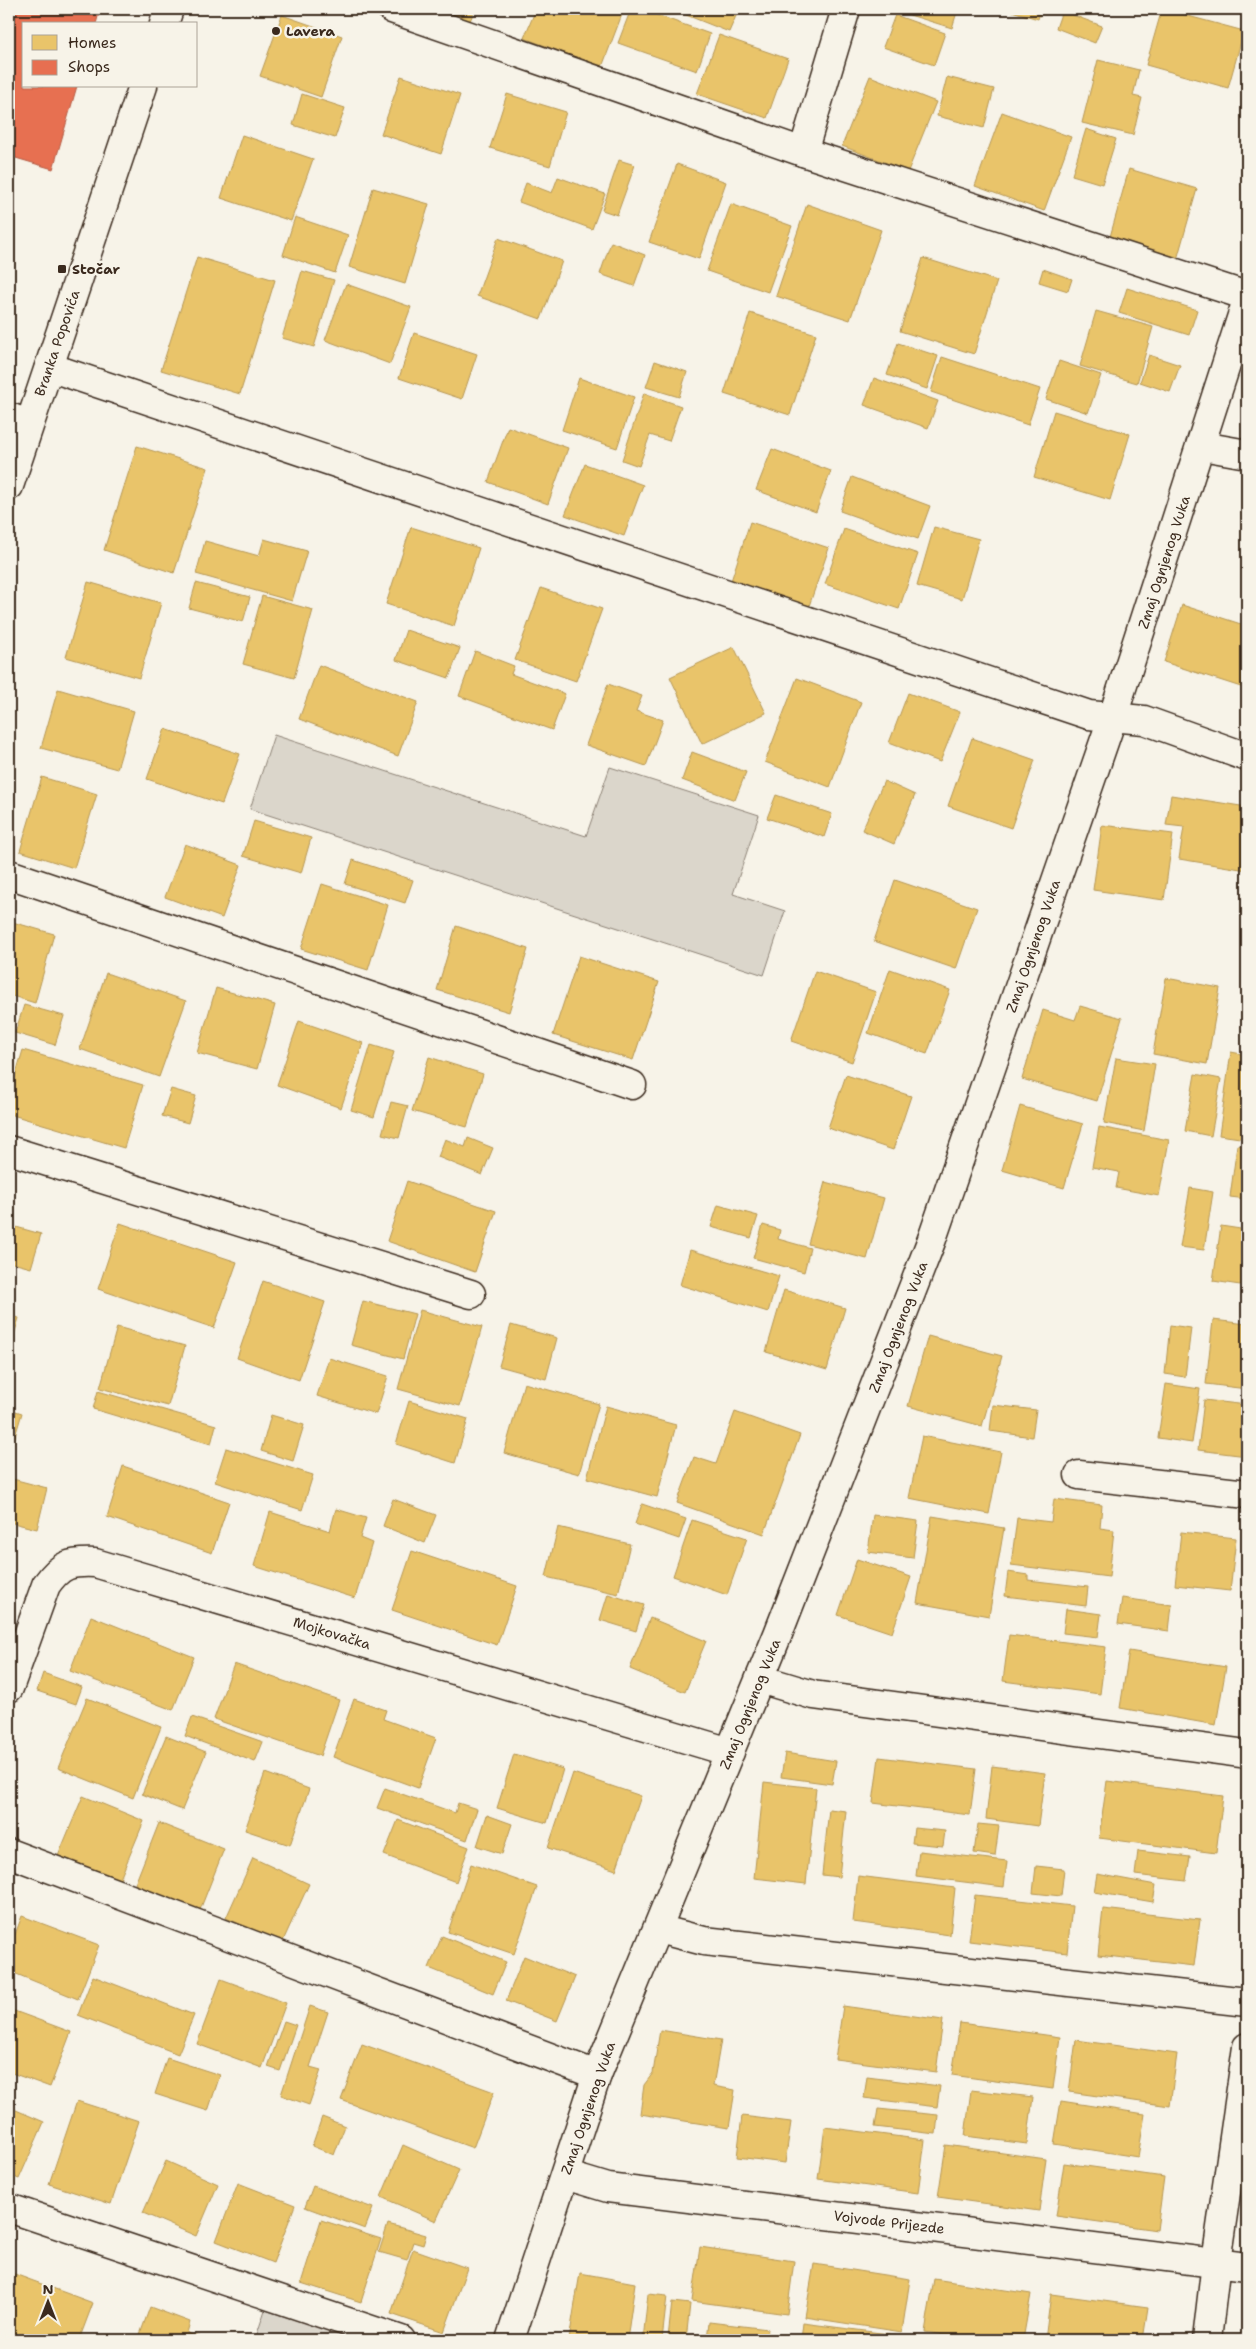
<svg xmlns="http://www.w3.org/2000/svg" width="1256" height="2349" viewBox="0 0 1256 2349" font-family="'Shantell Sans',sans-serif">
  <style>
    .green { fill: #dbd6cb; stroke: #8b8074 }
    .homes { fill: #e9c46a; stroke: #b59653 }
    .shops { fill: #e76f51; stroke: #b35a42 }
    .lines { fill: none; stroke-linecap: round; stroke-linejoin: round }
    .minor-casing { stroke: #3b2a1e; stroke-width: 31 }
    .major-casing { stroke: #3b2a1e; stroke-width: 31 }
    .minor { stroke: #f7f3e8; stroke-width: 28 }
    .major { stroke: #f7f3e8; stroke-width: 28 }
    .poi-dot { fill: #3b2a1e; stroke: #f7f3e8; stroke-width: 2 }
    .labels { text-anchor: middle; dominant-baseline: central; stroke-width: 5; stroke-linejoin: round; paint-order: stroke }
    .poi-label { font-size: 14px; font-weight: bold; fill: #3b2a1e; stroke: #f7f3e8; text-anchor: start }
    .street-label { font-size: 14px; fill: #3b2a1e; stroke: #f7f3e8 }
  </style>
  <rect width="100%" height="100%" fill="#f7f3e8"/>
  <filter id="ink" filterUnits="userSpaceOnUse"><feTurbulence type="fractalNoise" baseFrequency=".02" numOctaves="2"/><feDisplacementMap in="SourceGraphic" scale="10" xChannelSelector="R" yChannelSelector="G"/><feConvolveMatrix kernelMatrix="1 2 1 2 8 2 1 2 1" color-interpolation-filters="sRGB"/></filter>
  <g filter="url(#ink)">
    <g class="green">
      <polygon points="274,735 586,836 610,767 759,815 733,894 785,911 764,975 250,809"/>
      <polygon points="265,2310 358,2340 255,2340"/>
    </g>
    <g class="homes">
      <polygon points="419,9 475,9 467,28"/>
      <polygon points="536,9 624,9 602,67 524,38"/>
      <polygon points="631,9 640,9 710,34 697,71 618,43"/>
      <polygon points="671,9 739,9 729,32"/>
      <polygon points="890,9 958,9 952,28"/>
      <polygon points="1005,9 1041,9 1038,19"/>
      <polygon points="1162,9 1244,31 1228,88 1146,65"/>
      <polygon points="1062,11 1102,26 1095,43 1056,28"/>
      <polygon points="282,15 342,36 321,97 260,76"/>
      <polygon points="895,15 945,33 934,65 883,47"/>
      <polygon points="719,35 788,59 767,118 697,94"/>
      <polygon points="1098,60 1139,70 1133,96 1142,98 1133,135 1082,123"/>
      <polygon points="401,76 460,95 441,154 381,134"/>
      <polygon points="870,76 936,102 908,171 842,146"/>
      <polygon points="947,77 994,89 984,128 937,116"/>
      <polygon points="302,94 345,108 335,138 293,125"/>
      <polygon points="507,94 566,112 550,166 490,148"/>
      <polygon points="1002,112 1071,137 1044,211 975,186"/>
      <polygon points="1086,129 1116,139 1102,184 1072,175"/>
      <polygon points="242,135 313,159 291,221 221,198"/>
      <polygon points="619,160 635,165 617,215 602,210"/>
      <polygon points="677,164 726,182 699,259 649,242"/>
      <polygon points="1129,169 1197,189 1176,263 1108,244"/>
      <polygon points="558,177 605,194 592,229 519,202 526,183 552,193"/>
      <polygon points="373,188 429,204 405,284 349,267"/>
      <polygon points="731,204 792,226 768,292 707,271"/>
      <polygon points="807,204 881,230 850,320 776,296"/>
      <polygon points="295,217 348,235 335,273 283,255"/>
      <polygon points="498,238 562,261 541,319 477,296"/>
      <polygon points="611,242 645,255 634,286 600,274"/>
      <polygon points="197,257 275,280 240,394 161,370"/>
      <polygon points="923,258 997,281 974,354 900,331"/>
      <polygon points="1043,269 1072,279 1068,291 1039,282"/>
      <polygon points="302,271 334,280 314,347 282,338"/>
      <polygon points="346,284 411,307 390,364 325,340"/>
      <polygon points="1127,288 1197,310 1189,335 1119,313"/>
      <polygon points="1096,311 1153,327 1137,383 1080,366"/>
      <polygon points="750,313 816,334 790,415 724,394"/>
      <polygon points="414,333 477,354 462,399 399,378"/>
      <polygon points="898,343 938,356 927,389 887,375"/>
      <polygon points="1149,355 1180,365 1170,392 1140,382"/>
      <polygon points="942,357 1040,389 1028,425 931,392"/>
      <polygon points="655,361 687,372 679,397 646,387"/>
      <polygon points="1059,361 1101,375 1088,413 1046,399"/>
      <polygon points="579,378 634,397 617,448 562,430"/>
      <polygon points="874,378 938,401 928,428 864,405"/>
      <polygon points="644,393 681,406 669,441 650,435 639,466 622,460"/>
      <polygon points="1054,411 1130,434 1110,500 1034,477"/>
      <polygon points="508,427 568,448 548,504 488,482"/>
      <polygon points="137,446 208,468 174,573 104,550"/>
      <polygon points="772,449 831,471 816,512 756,490"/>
      <polygon points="585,464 643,485 624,536 565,515"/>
      <polygon points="852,477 930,506 918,539 840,511"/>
      <polygon points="750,522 829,548 809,606 731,581"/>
      <polygon points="411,527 479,548 454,626 386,604"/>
      <polygon points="934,527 979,539 962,599 917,586"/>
      <polygon points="844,529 918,554 899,609 825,584"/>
      <polygon points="264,539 307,551 292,601 196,574 205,541 259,556"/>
      <polygon points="88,582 161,603 139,678 66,657"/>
      <polygon points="196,583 250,597 243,622 189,608"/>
      <polygon points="541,588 602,609 576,681 515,660"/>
      <polygon points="262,596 313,610 294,678 243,664"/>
      <polygon points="1182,605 1247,626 1247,689 1164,662"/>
      <polygon points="406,630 460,648 449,678 396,660"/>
      <polygon points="734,647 766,713 702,744 670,677"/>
      <polygon points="475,651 514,666 511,674 565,694 552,730 459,696"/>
      <polygon points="319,665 418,702 398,756 299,719"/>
      <polygon points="797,678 861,702 830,787 765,762"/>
      <polygon points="608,684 642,696 636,711 663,720 646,766 586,745"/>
      <polygon points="58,689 134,711 117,769 41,748"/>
      <polygon points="908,693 960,712 940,762 889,743"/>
      <polygon points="165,729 240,754 222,804 147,779"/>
      <polygon points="972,738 1035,760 1011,828 948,806"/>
      <polygon points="692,752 746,772 735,800 682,780"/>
      <polygon points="42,777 97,794 74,868 20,851"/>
      <polygon points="884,781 915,795 894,844 862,830"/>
      <polygon points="776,795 832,814 824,837 767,818"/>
      <polygon points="1171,795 1247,807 1247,870 1179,859 1184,827 1166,825"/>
      <polygon points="254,821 311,838 301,873 243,856"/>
      <polygon points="1102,825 1173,834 1164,900 1093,890"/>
      <polygon points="185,844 241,865 222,918 165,897"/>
      <polygon points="353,860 413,880 405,903 345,884"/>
      <polygon points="895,880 977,908 956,969 874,941"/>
      <polygon points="322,884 388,905 368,970 301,949"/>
      <polygon points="9,921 54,934 35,1003 9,995"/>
      <polygon points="456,926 528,949 509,1012 437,990"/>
      <polygon points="579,956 659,982 633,1060 553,1035"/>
      <polygon points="890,969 950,990 927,1054 868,1033"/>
      <polygon points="815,971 876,992 852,1062 791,1041"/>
      <polygon points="106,973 186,1001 159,1077 80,1049"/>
      <polygon points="1166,978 1220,988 1207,1064 1153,1054"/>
      <polygon points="216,988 275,1005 257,1069 197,1053"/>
      <polygon points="24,1005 64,1016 55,1045 15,1033"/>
      <polygon points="1080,1006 1122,1018 1097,1101 1022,1079 1043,1010 1075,1020"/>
      <polygon points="1247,1016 1247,1047 1244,1046"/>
      <polygon points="299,1021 363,1043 341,1108 277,1085"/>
      <polygon points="371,1045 394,1052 374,1117 351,1110"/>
      <polygon points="23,1050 143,1085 124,1148 9,1114 9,1097"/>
      <polygon points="1231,1052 1247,1055 1247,1139 1219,1135"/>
      <polygon points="429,1057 483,1074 467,1127 412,1111"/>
      <polygon points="1116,1058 1155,1064 1144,1131 1104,1123"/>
      <polygon points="1195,1074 1221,1079 1211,1136 1185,1131"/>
      <polygon points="846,1075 911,1096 893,1150 828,1128"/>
      <polygon points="171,1089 196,1096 188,1123 162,1116"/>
      <polygon points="391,1102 408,1106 399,1138 382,1134"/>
      <polygon points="1020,1106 1083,1124 1064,1188 1002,1170"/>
      <polygon points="1099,1127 1169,1140 1159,1196 1116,1188 1119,1172 1092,1167"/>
      <polygon points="468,1138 493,1148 482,1175 438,1157 445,1139 465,1147"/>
      <polygon points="1237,1145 1247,1147 1247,1199 1230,1197"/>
      <polygon points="407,1181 496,1211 475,1272 387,1241"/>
      <polygon points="825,1182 884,1198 867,1259 808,1244"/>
      <polygon points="1190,1188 1213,1192 1204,1250 1180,1247"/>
      <polygon points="718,1205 758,1216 751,1238 711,1227"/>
      <polygon points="120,1223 237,1262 214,1328 98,1289"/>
      <polygon points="9,1225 41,1234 31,1268 9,1262"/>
      <polygon points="763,1225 780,1230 778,1239 810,1248 804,1272 753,1258"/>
      <polygon points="1221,1226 1247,1230 1247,1286 1213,1281"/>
      <polygon points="690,1250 779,1276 768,1312 680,1285"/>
      <polygon points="263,1281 325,1302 299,1380 237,1358"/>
      <polygon points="784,1290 845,1308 827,1370 766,1352"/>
      <polygon points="363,1301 415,1314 403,1359 351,1345"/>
      <polygon points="420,1310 482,1327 460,1406 398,1389"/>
      <polygon points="9,1315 19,1318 9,1352"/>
      <polygon points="1213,1320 1247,1324 1247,1389 1206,1384"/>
      <polygon points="511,1325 557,1338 546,1379 499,1366"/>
      <polygon points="1170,1325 1191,1328 1185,1377 1165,1374"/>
      <polygon points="117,1327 185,1346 168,1406 100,1388"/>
      <polygon points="928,1336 1002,1356 982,1426 908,1406"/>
      <polygon points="329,1358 388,1376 376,1414 317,1396"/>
      <polygon points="524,1383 599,1404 579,1474 504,1453"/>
      <polygon points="1166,1384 1200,1389 1192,1443 1158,1438"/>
      <polygon points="98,1391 216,1425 211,1444 93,1409"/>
      <polygon points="1204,1400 1247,1405 1247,1456 1198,1450"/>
      <polygon points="409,1401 468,1419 455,1463 396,1444"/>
      <polygon points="993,1405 1036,1410 1032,1437 990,1431"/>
      <polygon points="606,1406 676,1425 657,1497 587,1478"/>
      <polygon points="9,1409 22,1413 13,1443 9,1442"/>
      <polygon points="735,1412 800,1435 764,1534 677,1503 694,1457 716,1464"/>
      <polygon points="271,1415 304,1425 293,1461 261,1451"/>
      <polygon points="922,1436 1001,1452 989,1514 909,1498"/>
      <polygon points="226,1448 313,1475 302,1510 215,1482"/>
      <polygon points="123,1466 229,1502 212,1553 107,1517"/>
      <polygon points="9,1478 47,1488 37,1529 9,1522"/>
      <polygon points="393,1499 436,1515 425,1543 383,1526"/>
      <polygon points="1054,1499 1102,1505 1100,1528 1114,1530 1109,1577 1011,1565 1017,1518 1051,1522"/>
      <polygon points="642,1504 686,1519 679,1539 635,1524"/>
      <polygon points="336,1509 366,1518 360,1538 372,1543 355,1598 254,1566 270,1512 330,1531"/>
      <polygon points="873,1515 918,1521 913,1558 868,1552"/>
      <polygon points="932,1516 1004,1528 989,1616 917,1603"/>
      <polygon points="692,1520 747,1538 727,1595 673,1576"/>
      <polygon points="558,1527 630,1544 618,1594 546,1577"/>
      <polygon points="1181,1532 1236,1538 1230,1591 1175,1585"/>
      <polygon points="412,1551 517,1586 497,1645 392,1610"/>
      <polygon points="857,1559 911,1577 892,1633 838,1615"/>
      <polygon points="1008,1572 1028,1575 1028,1580 1088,1587 1086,1606 1005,1596"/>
      <polygon points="608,1594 644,1605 636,1631 600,1620"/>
      <polygon points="1122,1598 1172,1605 1169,1631 1118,1624"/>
      <polygon points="1066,1609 1101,1614 1098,1637 1063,1633"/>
      <polygon points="91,1616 194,1657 173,1710 70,1671"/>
      <polygon points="650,1618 706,1641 685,1692 630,1669"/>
      <polygon points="1009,1635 1106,1647 1100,1694 1003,1681"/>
      <polygon points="1129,1651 1226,1667 1216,1725 1120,1708"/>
      <polygon points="234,1664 339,1700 320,1756 214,1719"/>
      <polygon points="43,1673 82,1687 76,1704 37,1691"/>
      <polygon points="87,1698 161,1727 133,1798 58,1768"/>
      <polygon points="354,1699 386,1710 383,1719 436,1738 418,1788 333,1757"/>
      <polygon points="192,1717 263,1742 255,1762 185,1736"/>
      <polygon points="166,1736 206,1752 182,1810 142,1794"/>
      <polygon points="785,1753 836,1761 832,1784 781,1777"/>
      <polygon points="514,1754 563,1769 547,1823 497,1808"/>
      <polygon points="879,1757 976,1769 970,1815 873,1803"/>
      <polygon points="992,1766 1045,1773 1038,1826 986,1819"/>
      <polygon points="265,1773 309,1789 290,1845 245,1830"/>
      <polygon points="573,1773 641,1796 616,1870 548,1848"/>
      <polygon points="1107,1781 1223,1796 1216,1853 1099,1838"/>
      <polygon points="764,1782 816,1788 806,1884 754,1878"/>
      <polygon points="385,1788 455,1813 458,1803 477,1809 467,1840 377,1808"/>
      <polygon points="83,1796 144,1821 117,1886 56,1861"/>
      <polygon points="829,1809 846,1811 839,1877 822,1875"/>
      <polygon points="487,1815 512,1824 502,1854 477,1846"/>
      <polygon points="398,1820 469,1847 456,1882 384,1855"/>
      <polygon points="159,1823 224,1849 198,1915 133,1889"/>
      <polygon points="978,1824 999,1826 995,1856 974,1853"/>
      <polygon points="914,1828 945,1831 943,1846 912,1843"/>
      <polygon points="919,1851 1007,1861 1004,1887 916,1876"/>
      <polygon points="1138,1851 1190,1857 1186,1881 1135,1875"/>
      <polygon points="253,1858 309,1884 282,1943 226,1918"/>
      <polygon points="471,1864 537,1887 514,1954 448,1932"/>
      <polygon points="1036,1866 1064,1869 1061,1896 1033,1893"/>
      <polygon points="1097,1874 1156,1885 1153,1902 1094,1892"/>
      <polygon points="858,1876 955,1888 950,1935 853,1922"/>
      <polygon points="975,1895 1072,1906 1067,1953 969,1941"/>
      <polygon points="1103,1909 1200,1920 1194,1966 1098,1955"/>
      <polygon points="22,1916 99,1945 78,1999 9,1971 9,1950"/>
      <polygon points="442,1936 506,1962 493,1994 429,1968"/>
      <polygon points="524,1956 575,1977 557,2021 506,2001"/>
      <polygon points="93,1976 194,2015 178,2054 78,2015"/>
      <polygon points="221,1979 286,2003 262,2068 197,2044"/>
      <polygon points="310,2006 328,2012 310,2067 321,2070 309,2105 281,2095"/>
      <polygon points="843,2006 943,2020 936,2072 835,2059"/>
      <polygon points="9,2009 71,2032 50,2087 9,2072"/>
      <polygon points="284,2021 296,2025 280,2071 268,2067"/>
      <polygon points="960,2023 1060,2037 1053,2089 952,2075"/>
      <polygon points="660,2030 721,2040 713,2086 735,2090 729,2128 640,2114 644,2085 653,2073"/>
      <polygon points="1076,2040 1177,2054 1170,2106 1069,2092"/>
      <polygon points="362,2044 494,2092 473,2148 341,2100"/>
      <polygon points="167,2058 220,2075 208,2111 155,2094"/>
      <polygon points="867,2077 940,2086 937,2107 864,2098"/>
      <polygon points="971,2090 1033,2097 1027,2144 965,2136"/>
      <polygon points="77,2101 139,2121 111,2204 49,2184"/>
      <polygon points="1061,2101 1145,2114 1138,2157 1054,2144"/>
      <polygon points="9,2107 44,2122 19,2179 9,2175"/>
      <polygon points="878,2109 938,2115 936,2134 875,2127"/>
      <polygon points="742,2116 791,2122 785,2163 737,2157"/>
      <polygon points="322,2117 345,2126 334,2155 312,2146"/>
      <polygon points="825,2127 925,2140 918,2193 818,2179"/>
      <polygon points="403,2145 459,2170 436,2221 381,2197"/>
      <polygon points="946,2145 1046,2159 1039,2211 938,2197"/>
      <polygon points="166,2161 218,2184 196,2236 143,2213"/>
      <polygon points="1064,2163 1164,2177 1157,2230 1056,2216"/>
      <polygon points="238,2183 295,2205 273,2263 216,2241"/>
      <polygon points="313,2186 373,2208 365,2229 305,2207"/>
      <polygon points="321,2220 381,2239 361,2302 301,2283"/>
      <polygon points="388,2224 426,2235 423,2245 413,2242 407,2260 379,2252"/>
      <polygon points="700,2247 794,2261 787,2314 692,2301"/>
      <polygon points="413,2249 467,2268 444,2332 391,2314"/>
      <polygon points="814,2264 910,2279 902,2332 805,2317"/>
      <polygon points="9,2272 93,2303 79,2340 9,2340"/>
      <polygon points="580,2273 635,2283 627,2340 569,2340"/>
      <polygon points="934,2279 1031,2294 1023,2340 978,2340 925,2332"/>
      <polygon points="648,2294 667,2296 662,2340 643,2340"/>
      <polygon points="1051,2294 1148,2307 1143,2340 1045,2340"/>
      <polygon points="672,2302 690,2304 686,2340 668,2338"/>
      <polygon points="150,2307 190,2322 187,2333 208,2340 138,2340"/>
      <polygon points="709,2322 768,2329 766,2340 707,2339"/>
      <polygon points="803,2323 896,2335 895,2340 801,2340"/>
    </g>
    <polygon class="shops" points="9,9 100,9 96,24 24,24 24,86 77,86 53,169 9,156"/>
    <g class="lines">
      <g class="minor-casing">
        <g id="minor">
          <polyline points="392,9 803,152 1247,296"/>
          <polyline points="803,152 846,9"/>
          <polyline points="49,367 1089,715 1144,720 1247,757"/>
          <polyline points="9,417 29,424"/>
          <polyline points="1202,446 1247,454"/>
          <polyline points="9,874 632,1085"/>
          <polyline points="9,1150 471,1294"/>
          <polyline points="1079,1475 1247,1494"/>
          <polyline points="760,1679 813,1695 1247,1754"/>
          <path d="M 9,1688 L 46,1585 C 61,1564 70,1562 95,1563 L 730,1752"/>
          <polyline points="9,1853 597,2075"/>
          <polyline points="658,1929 704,1941 1247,2002"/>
          <polyline points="565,2175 608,2188 1247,2267"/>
          <polyline points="9,2208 401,2340"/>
          <polyline points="510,2340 597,2075 778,1634 932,1239 1113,716 1247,300"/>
          <polyline points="1207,2340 1216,2262 1247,2047"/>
        </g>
      </g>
      <g class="major-casing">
        <g id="major">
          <polyline points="164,24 169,9"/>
          <polyline points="9,486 143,86"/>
        </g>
      </g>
      <use href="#minor" class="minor"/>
      <use href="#major" class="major"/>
    </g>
  </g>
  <g class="poi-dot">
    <circle cx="276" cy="31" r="5"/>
    <rect x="57" y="264" width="10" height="10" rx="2.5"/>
  </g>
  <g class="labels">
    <g class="poi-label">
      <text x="286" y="31">Lavera</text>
      <text x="72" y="269">Stočar</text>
    </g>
    <g class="street-label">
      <text transform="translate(57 343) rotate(-71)">Branka Popovića</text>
      <text transform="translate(1164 562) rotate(-72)">Zmaj Ognjenog Vuka</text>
      <text transform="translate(1033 946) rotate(-71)">Zmaj Ognjenog Vuka</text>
      <text transform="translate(898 1327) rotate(-69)">Zmaj Ognjenog Vuka</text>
      <text transform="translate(332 1633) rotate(17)">Mojkovačka</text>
      <text transform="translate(750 1704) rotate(-68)">Zmaj Ognjenog Vuka</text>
      <text transform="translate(588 2108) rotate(-71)">Zmaj Ognjenog Vuka</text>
      <text transform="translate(889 2222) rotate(7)">Vojvode Prijezde</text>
    </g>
  </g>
  <rect width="1256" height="2349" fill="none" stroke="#f7f3e8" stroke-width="30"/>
  <rect x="15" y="15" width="1226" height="2319" fill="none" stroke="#3b2a1e" stroke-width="2" filter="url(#ink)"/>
  <rect x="22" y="22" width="175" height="65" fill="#f7f3e8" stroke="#aca397"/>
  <rect x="32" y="35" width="25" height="15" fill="#e9c46a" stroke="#aca397"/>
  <text x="68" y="48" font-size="15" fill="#3b2a1e">Homes</text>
  <rect x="32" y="60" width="25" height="15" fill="#e76f51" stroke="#aca397"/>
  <text x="68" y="72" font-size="15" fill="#3b2a1e">Shops</text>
  <g transform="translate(48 2302)" stroke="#f7f3e8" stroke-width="4" paint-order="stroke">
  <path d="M0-4L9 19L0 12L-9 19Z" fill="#3b2a1e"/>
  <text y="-8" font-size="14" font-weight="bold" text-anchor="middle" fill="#3b2a1e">N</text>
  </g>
</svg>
